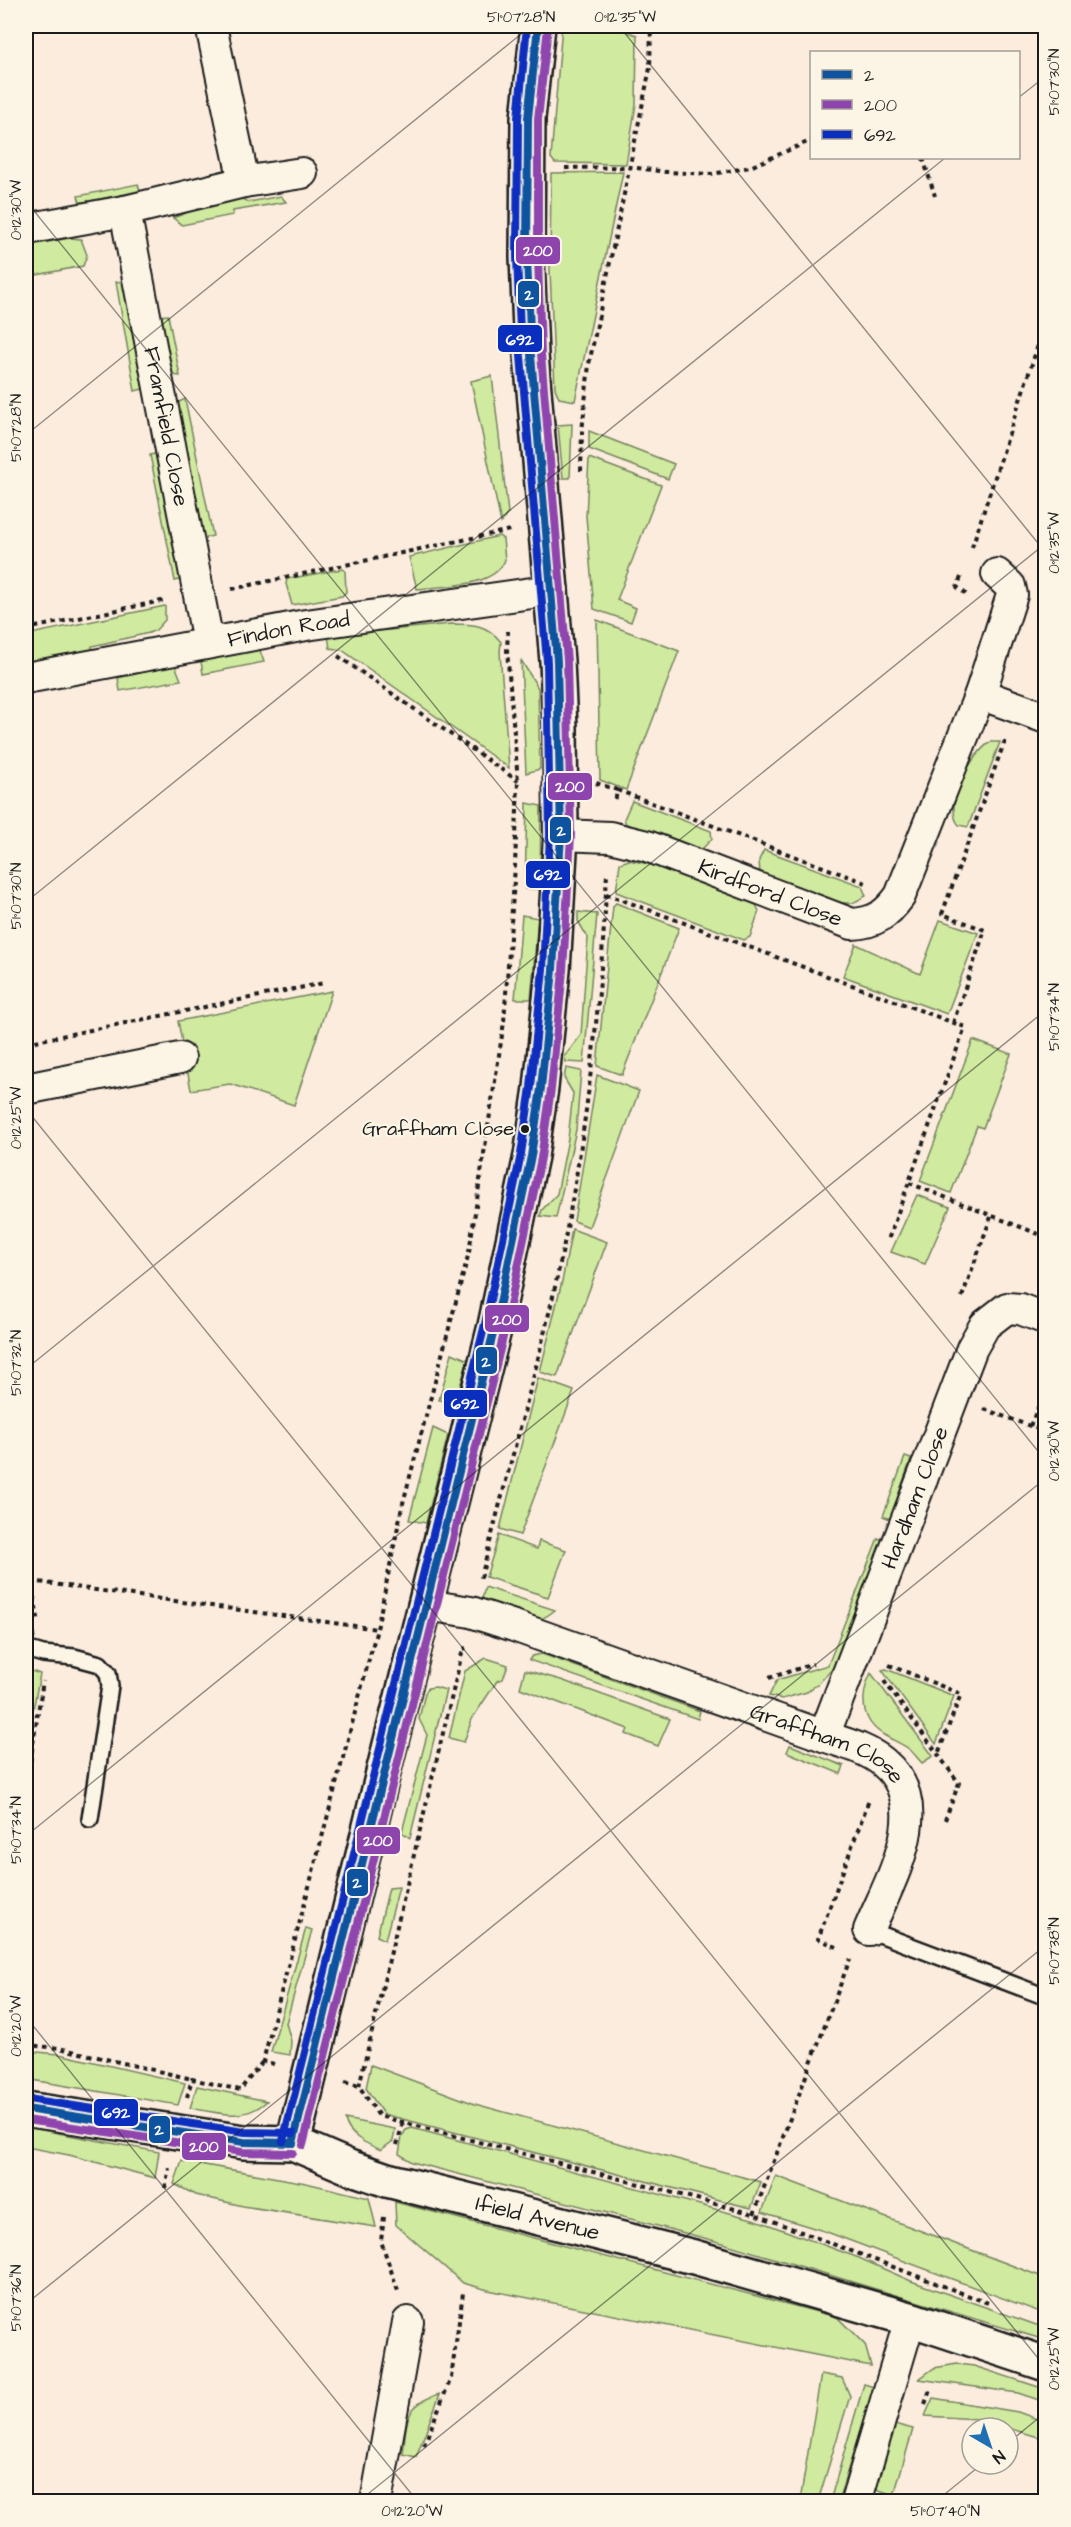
<svg xmlns="http://www.w3.org/2000/svg" width="1071" height="2527" viewBox="0 0 1071 2527" font-family="'Architects Daughter',sans-serif">
  <style>
    .green { fill: #d0eaa0; stroke: #76835e; stroke-width: 1.5 }
    .lines { fill: none; stroke-linecap: round; stroke-linejoin: round }
    .service-casing { stroke: #1c1c1c; stroke-width: 20 }
    .minor-casing { stroke: #1c1c1c; stroke-width: 34 }
    .tertiary-casing { stroke: #1c1c1c; stroke-width: 38 }
    .path { stroke: #1c1c1c; stroke-width: 4; stroke-dasharray: 4.5 4.5; stroke-linecap: butt }
    .service { stroke: #fcf5e5; stroke-width: 15 }
    .minor { stroke: #fcf5e5; stroke-width: 30 }
    .tertiary { stroke: #fcf5e5; stroke-width: 33 }
    .bus-1-casing { stroke: #fcf5e5; stroke-width: 12 }
    .bus-2-casing { stroke: #fcf5e5; stroke-width: 12 }
    .bus-3-casing { stroke: #fcf5e5; stroke-width: 12 }
    .bus-1 { stroke: #0e539f; stroke-width: 8 }
    .bus-2 { stroke: #8e44ad; stroke-width: 8 }
    .bus-3 { stroke: #0a2ebe; stroke-width: 8 }
    .ticks { fill: none; stroke: #1c1c1c; stroke-width: 1.5; stroke-opacity: 0.45 }
    .bus-dot { fill: #1c1c1c; stroke: #fcf5e5; stroke-width: 2 }
    .labels { text-anchor: middle; dominant-baseline: central; stroke-width: 4.5; stroke-linejoin: round; paint-order: stroke }
    .bus-label { font-size: 20px; fill: #1c1c1c; stroke: #fcf5e5; text-anchor: end }
    .street-label { font-size: 22px; fill: #1c1c1c; stroke: #fcf5e5 }
    .line-badge { stroke: #fcf5e5; stroke-width: 2 }
    .badge-label { font-size: 16px; text-anchor: middle; font-weight: bold; fill: #fff }
    .neatline { fill: none; stroke: #1c1c1c; stroke-width: 2 }
    .ticks-label { font-size: 15px; text-anchor: middle; fill: #1c1c1c }
  </style>
  <rect width="100%" height="100%" fill="#fbecdd"/>
  <filter id="ink" filterUnits="userSpaceOnUse"><feTurbulence type="fractalNoise" baseFrequency=".0167" numOctaves="2"/><feDisplacementMap in="SourceGraphic" scale="12" xChannelSelector="R" yChannelSelector="G"/><feConvolveMatrix kernelMatrix="1 2 1 2 8 2 1 2 1" color-interpolation-filters="sRGB"/></filter>
  <g filter="url(#ink)">
    <g class="green">
      <polygon points="562,26 611,26 637,35 636,104 626,164 555,163 551,158"/>
      <polygon points="623,172 575,401 559,398 555,388 550,270 551,173"/>
      <polygon points="138,184 140,191 80,203 78,196"/>
      <polygon points="232,195 249,202 281,196 286,202 233,211 233,215 182,225 173,218"/>
      <polygon points="70,238 81,239 87,255 83,266 26,277 26,246"/>
      <polygon points="124,281 143,389 135,391 116,282"/>
      <polygon points="168,315 180,376 172,375 160,316"/>
      <polygon points="492,376 508,513 501,523 471,381"/>
      <polygon points="185,399 213,536 204,538 177,403"/>
      <polygon points="572,424 570,478 563,478 558,425"/>
      <polygon points="589,431 674,464 668,479 589,449"/>
      <polygon points="158,453 183,579 175,581 150,455"/>
      <polygon points="589,458 661,485 617,600 636,608 631,622 594,609 586,516"/>
      <path d="M 499,536 L 503,539 L 505,560 C 494,588 442,586 417,589 L 409,557 Z"/>
      <polygon points="342,569 345,571 346,592 342,596 292,605 286,584 287,579"/>
      <polygon points="165,606 165,620 156,630 149,633 92,646 91,654 26,668 26,635"/>
      <polygon points="597,620 679,651 626,790 600,780"/>
      <path d="M 451,624 C 473,624 487,624 501,642 L 500,652 L 509,768 L 342,650 L 330,648 L 328,636 Z"/>
      <polygon points="259,648 264,662 203,674 201,661"/>
      <polygon points="521,660 538,688 540,769 526,773"/>
      <polygon points="175,665 181,680 120,691 118,678"/>
      <path d="M 991,742 L 1000,742 L 968,827 L 959,825 C 942,806 972,752 991,742 Z"/>
      <polygon points="632,801 711,831 712,839 699,852 626,824 624,819"/>
      <polygon points="527,803 541,806 540,889 525,889"/>
      <polygon points="764,850 862,886 866,896 853,903 841,903 760,874 759,860"/>
      <polygon points="629,860 653,865 756,905 759,911 750,937 744,940 616,892 620,863"/>
      <polygon points="616,903 679,928 622,1075 597,1066 613,906"/>
      <polygon points="578,912 597,914 584,1063 566,1062 565,1056 581,1035 588,938 578,921"/>
      <polygon points="522,915 538,918 531,999 515,999"/>
      <polygon points="940,920 978,933 947,1014 843,976 856,944 920,974"/>
      <polygon points="332,991 294,1105 230,1084 191,1090 178,1021"/>
      <polygon points="973,1040 1011,1054 983,1128 977,1126 951,1193 920,1181"/>
      <polygon points="566,1068 581,1071 576,1130 556,1218 540,1216 542,1210 557,1194 568,1139 573,1093 564,1078"/>
      <polygon points="597,1075 639,1091 589,1227 574,1221"/>
      <polygon points="917,1195 950,1207 925,1264 891,1252"/>
      <polygon points="572,1229 607,1242 557,1377 540,1372 563,1277"/>
      <polygon points="452,1353 468,1360 455,1403 439,1400"/>
      <polygon points="538,1378 574,1391 520,1535 500,1529"/>
      <polygon points="433,1428 448,1435 426,1523 409,1520"/>
      <polygon points="905,1457 911,1459 890,1519 883,1516"/>
      <polygon points="499,1535 537,1549 539,1541 566,1550 548,1597 486,1577"/>
      <polygon points="878,1538 883,1540 837,1664 819,1683 807,1692 782,1699 769,1696 777,1680 828,1665"/>
      <polygon points="26,1585 35,1638 26,1633"/>
      <path d="M 485,1587 L 555,1610 C 549,1615 541,1621 533,1620 C 516,1619 495,1608 482,1599 Z"/>
      <polygon points="542,1654 700,1711 698,1719 529,1660 532,1656"/>
      <polygon points="486,1658 508,1665 503,1679 497,1681 472,1719 464,1742 449,1738 465,1671"/>
      <polygon points="26,1669 40,1674 33,1710 26,1709"/>
      <polygon points="886,1669 954,1696 936,1744 882,1670"/>
      <polygon points="525,1670 561,1680 670,1719 658,1746 626,1734 628,1729 520,1688"/>
      <path d="M 871,1673 L 933,1756 L 922,1763 C 918,1759 914,1753 909,1749 C 901,1743 892,1740 884,1735 C 860,1721 860,1695 871,1673 Z"/>
      <polygon points="435,1687 446,1690 410,1838 402,1832 427,1735 419,1719 425,1693 428,1688"/>
      <polygon points="790,1745 844,1766 841,1774 787,1752"/>
      <polygon points="399,1887 385,1940 377,1936 389,1888"/>
      <polygon points="306,1928 312,1930 286,2023 291,2041 290,2055 271,2052"/>
      <polygon points="26,2051 59,2054 185,2083 178,2105 26,2079"/>
      <polygon points="371,2065 475,2104 761,2182 751,2208 383,2114 366,2088"/>
      <path d="M 197,2086 L 267,2101 C 244,2122 218,2113 190,2108 Z"/>
      <path d="M 345,2119 L 395,2129 L 393,2141 L 381,2150 C 367,2144 348,2136 345,2119 Z"/>
      <polygon points="26,2127 159,2152 155,2178 69,2155 26,2147"/>
      <polygon points="412,2128 756,2220 859,2258 911,2281 1045,2328 1045,2340 723,2243 412,2162 399,2154 402,2136 406,2130"/>
      <polygon points="182,2161 306,2183 369,2198 376,2227 243,2206 196,2195 174,2184"/>
      <polygon points="776,2176 1045,2278 1045,2314 827,2232 762,2212"/>
      <polygon points="395,2202 837,2317 865,2345 871,2366 488,2290 463,2283 396,2225"/>
      <polygon points="957,2364 974,2366 1045,2389 1045,2402 1018,2393 919,2379 934,2368"/>
      <polygon points="821,2374 842,2378 850,2396 818,2501 800,2501"/>
      <polygon points="864,2384 874,2387 838,2501 830,2501"/>
      <path d="M 440,2394 L 416,2457 L 403,2454 C 407,2421 404,2404 440,2394 Z"/>
      <polygon points="933,2398 1018,2412 1045,2422 1045,2439 978,2419 925,2416"/>
      <polygon points="894,2424 913,2429 894,2495 876,2489"/>
    </g>
    <g class="lines">
      <g class="service-casing">
        <g id="service">
          <polyline points="26,1649 43,1654 74,1657 100,1664 108,1673 110,1686 90,1819"/>
          <polyline points="869,1930 1041,1995"/>
        </g>
      </g>
      <g class="minor-casing">
        <g id="minor">
          <polyline points="211,26 244,182"/>
          <polyline points="125,211 244,182 302,173"/>
          <path id="s1" d="M 26,229 L 125,211 L 208,642"/>
          <path id="s2" d="M 26,678 L 306,625 L 553,590"/>
          <polyline points="980,694 1012,595 1010,586 997,574"/>
          <path id="s3" d="M 561,835 L 610,837 L 647,846 L 852,924 C 875,923 887,914 900,896 L 980,694 L 1046,718"/>
          <polyline points="26,1089 180,1058"/>
          <path id="s4" d="M 426,1605 L 471,1612 L 514,1626 L 824,1736 C 843,1743 866,1748 883,1762 C 936,1806 889,1881 869,1930"/>
          <path id="s5" d="M 824,1736 L 972,1348 L 985,1325 L 1007,1308 L 1020,1309 L 1046,1319"/>
          <polyline points="376,2502 408,2322"/>
          <polyline points="856,2502 910,2319"/>
        </g>
      </g>
      <g class="tertiary-casing">
        <g id="tertiary">
          <path id="s6" d="M 26,2109 L 244,2142 L 293,2143 L 349,2167 L 387,2180 L 694,2257 L 910,2319 L 1046,2364"/>
          <polyline points="293,2143 382,1777 495,1326 531,1156 541,1088 553,970 561,835 560,728 557,661 531,355 527,257 528,118 538,26"/>
        </g>
      </g>
      <g class="path">
        <polyline points="923,158 935,196"/>
        <polyline points="565,168 630,167 666,172 712,174 750,167 812,140"/>
        <polyline points="581,471 582,432 589,364 650,68 651,26"/>
        <polyline points="972,547 1042,333"/>
        <polyline points="961,577 957,587 966,594"/>
        <polyline points="232,589 510,530"/>
        <polyline points="26,629 166,600"/>
        <polyline points="338,656 518,781"/>
        <polyline points="596,783 617,790 615,803"/>
        <polyline points="617,790 866,883"/>
        <polyline points="606,894 965,1027 888,1240"/>
        <polyline points="953,1023 985,930 942,914 1004,743 1006,743"/>
        <polyline points="26,1043 324,983"/>
        <polyline points="909,1183 1046,1237"/>
        <polyline points="962,1297 991,1217"/>
        <polyline points="984,1409 1046,1432"/>
        <polyline points="1030,1426 1043,1396 1046,1397"/>
        <polyline points="26,1553 39,1623"/>
        <path d="M 481,1578 C 503,1488 529,1399 550,1309 C 583,1167 600,1019 607,873"/>
        <polyline points="31,1581 377,1629"/>
        <polyline points="889,1665 961,1694 938,1754"/>
        <polyline points="769,1678 813,1664"/>
        <polyline points="884,1681 959,1783 945,1820"/>
        <polyline points="26,1713 37,1715"/>
        <polyline points="26,1788 43,1681"/>
        <polyline points="837,1947 818,1939 869,1800"/>
        <polyline points="26,2045 59,2048 192,2079"/>
        <polyline points="274,2064 263,2061 377,1629 402,1507 469,1252 504,1022 515,866 518,781 507,650 508,631"/>
        <polyline points="345,2082 359,2086 379,2116 754,2214 988,2303"/>
        <polyline points="359,2086 463,1649 466,1648"/>
        <polyline points="187,2097 192,2079 240,2090 263,2061"/>
        <polyline points="397,2145 403,2122"/>
        <polyline points="165,2188 169,2168"/>
        <polyline points="754,2214 850,1959"/>
        <polyline points="384,2217 381,2241 398,2291"/>
        <polyline points="925,2404 930,2390"/>
        <polyline points="424,2445 451,2378 463,2293"/>
      </g>
      <use href="#service" class="service"/>
      <use href="#minor" class="minor"/>
      <use href="#tertiary" class="tertiary"/>
      <g class="bus-1-casing">
        <g id="bus-1">
          <polyline points="26,2109 244,2142 293,2143"/>
          <polyline points="293,2143 495,1326 531,1156 541,1088 553,970 561,835 557,661 531,355 527,257 528,118 538,26"/>
        </g>
      </g>
      <g class="bus-2-casing">
        <g id="bus-2">
          <polyline points="26,2120 242,2152 293,2153"/>
          <polyline points="303,2145 505,1329 541,1158 551,1089 563,971 571,835 567,661 541,354 538,257 538,119 548,27"/>
        </g>
      </g>
      <g class="bus-3-casing">
        <g id="bus-3">
          <polyline points="28,2099 245,2132 293,2133"/>
          <polyline points="283,2141 485,1324 521,1154 531,1087 543,969 550,835 547,662 521,356 517,257 518,118 527,26"/>
        </g>
      </g>
      <use href="#bus-1" class="bus-1"/>
      <use href="#bus-2" class="bus-2"/>
      <use href="#bus-3" class="bus-3"/>
    </g>
  </g>
  <path class="ticks" d="M 619,26 L 1046,553M 1018,98 L 1046,76M 26,201 L 1046,1461M 26,435 L 531,26M 26,902 L 945,158M 26,1109 L 1046,2368M 26,1369 L 1046,543M 26,1836 L 1046,1010M 26,2017 L 418,2502M 26,2304 L 1046,1478M 1008,2443 L 1046,2412M 358,2502 L 1046,1945M 935,2502 L 982,2464"/>
  <circle class="bus-dot" cx="525" cy="1129" r="5"/>
  <g class="labels">
    <g class="bus-label">
      <text x="514" y="1129">Graffham Close</text>
    </g>
    <g class="street-label">
      <text stroke="none"><textPath href="#s1" startOffset="320">Framfield Close</textPath></text>
      <text stroke="none"><textPath href="#s2" startOffset="267">Findon Road</textPath></text>
      <text stroke="none"><textPath href="#s3" startOffset="219">Kirdford Close</textPath></text>
      <text stroke="none"><textPath href="#s5" startOffset="255">Hardham Close</textPath></text>
      <text stroke="none"><textPath href="#s4" startOffset="426">Graffham Close</textPath></text>
      <text stroke="none"><textPath href="#s6" startOffset="526">Ifield Avenue</textPath></text>
    </g>
  </g>
  <g class="line-badge">
    <rect x="515" y="236" width="46" height="29" rx="6" fill="#8e44ad"/>
    <rect x="517" y="280" width="23" height="28" rx="6" fill="#0e539f"/>
    <rect x="497" y="324" width="46" height="29" rx="6" fill="#0a2ebe"/>
    <rect x="547" y="772" width="46" height="29" rx="6" fill="#8e44ad"/>
    <rect x="549" y="816" width="23" height="28" rx="6" fill="#0e539f"/>
    <rect x="525" y="860" width="46" height="29" rx="6" fill="#0a2ebe"/>
    <rect x="484" y="1304" width="46" height="29" rx="6" fill="#8e44ad"/>
    <rect x="475" y="1346" width="23" height="29" rx="6" fill="#0e539f"/>
    <rect x="443" y="1389" width="45" height="29" rx="6" fill="#0a2ebe"/>
    <rect x="356" y="1826" width="45" height="29" rx="6" fill="#8e44ad"/>
    <rect x="346" y="1868" width="23" height="29" rx="6" fill="#0e539f"/>
    <rect x="93" y="2098" width="46" height="29" rx="6" fill="#0a2ebe"/>
    <rect x="148" y="2115" width="23" height="29" rx="6" fill="#0e539f"/>
    <rect x="181" y="2132" width="46" height="29" rx="6" fill="#8e44ad"/>
  </g>
  <g class="badge-label">
    <text x="538" y="256">200</text>
    <text x="529" y="300">2</text>
    <text x="520" y="345">692</text>
    <text x="570" y="792">200</text>
    <text x="561" y="836">2</text>
    <text x="548" y="880">692</text>
    <text x="507" y="1325">200</text>
    <text x="486" y="1367">2</text>
    <text x="465" y="1409">692</text>
    <text x="378" y="1846">200</text>
    <text x="357" y="1888">2</text>
    <text x="116" y="2118">692</text>
    <text x="159" y="2135">2</text>
    <text x="204" y="2152">200</text>
  </g>
  <rect width="1071" height="2527" fill="none" stroke="#fcf5e5" stroke-width="66"/>
  <rect x="810" y="51" width="210" height="108" fill="#fcf5e5" stroke="#a29e95" stroke-width="1.5"/>
  <rect x="822" y="70" width="30" height="9" fill="#0e539f" stroke="#a29e95" stroke-width="1.5"/>
  <text x="864" y="81" font-size="18" fill="#1c1c1c">2</text>
  <rect x="822" y="100" width="30" height="9" fill="#8e44ad" stroke="#a29e95" stroke-width="1.5"/>
  <text x="864" y="111" font-size="18" fill="#1c1c1c">200</text>
  <rect x="822" y="130" width="30" height="9" fill="#0a2ebe" stroke="#a29e95" stroke-width="1.5"/>
  <text x="864" y="141" font-size="18" fill="#1c1c1c">692</text>
  <g transform="translate(990 2446) rotate(141)"><circle r="28" fill="#fcf5e5" stroke="#a29e95" stroke-width="1.5"/>
  <path d="M0-4.5L10 22L0 15L-10 22Z" fill="#1f6fb2"/>
  <text y="-9" font-size="16" font-weight="bold" text-anchor="middle" fill="#1c1c1c">N</text>
  </g>
  <rect x="33" y="33" width="1005" height="2461" class="neatline"/>
  <g class="ticks-label">
    <text x="521" y="22">51°07'28"N</text>
    <text x="625" y="22">0°12'35"W</text>
    <text transform="translate(1054 82) rotate(-90)" y="5">51°07'30"N</text>
    <text transform="translate(16 210) rotate(-90)" y="5">0°12'30"W</text>
    <text transform="translate(16 428) rotate(-90)" y="5">51°07'28"N</text>
    <text transform="translate(1054 543) rotate(-90)" y="5">0°12'35"W</text>
    <text transform="translate(16 896) rotate(-90)" y="5">51°07'30"N</text>
    <text transform="translate(1054 1017) rotate(-90)" y="5">51°07'34"N</text>
    <text transform="translate(16 1118) rotate(-90)" y="5">0°12'25"W</text>
    <text transform="translate(16 1363) rotate(-90)" y="5">51°07'32"N</text>
    <text transform="translate(1054 1451) rotate(-90)" y="5">0°12'30"W</text>
    <text transform="translate(16 1830) rotate(-90)" y="5">51°07'34"N</text>
    <text transform="translate(1054 1951) rotate(-90)" y="5">51°07'38"N</text>
    <text transform="translate(16 2026) rotate(-90)" y="5">0°12'20"W</text>
    <text transform="translate(16 2298) rotate(-90)" y="5">51°07'36"N</text>
    <text transform="translate(1054 2359) rotate(-90)" y="5">0°12'25"W</text>
    <text x="412" y="2516">0°12'20"W</text>
    <text x="945" y="2516">51°07'40"N</text>
  </g>
</svg>
